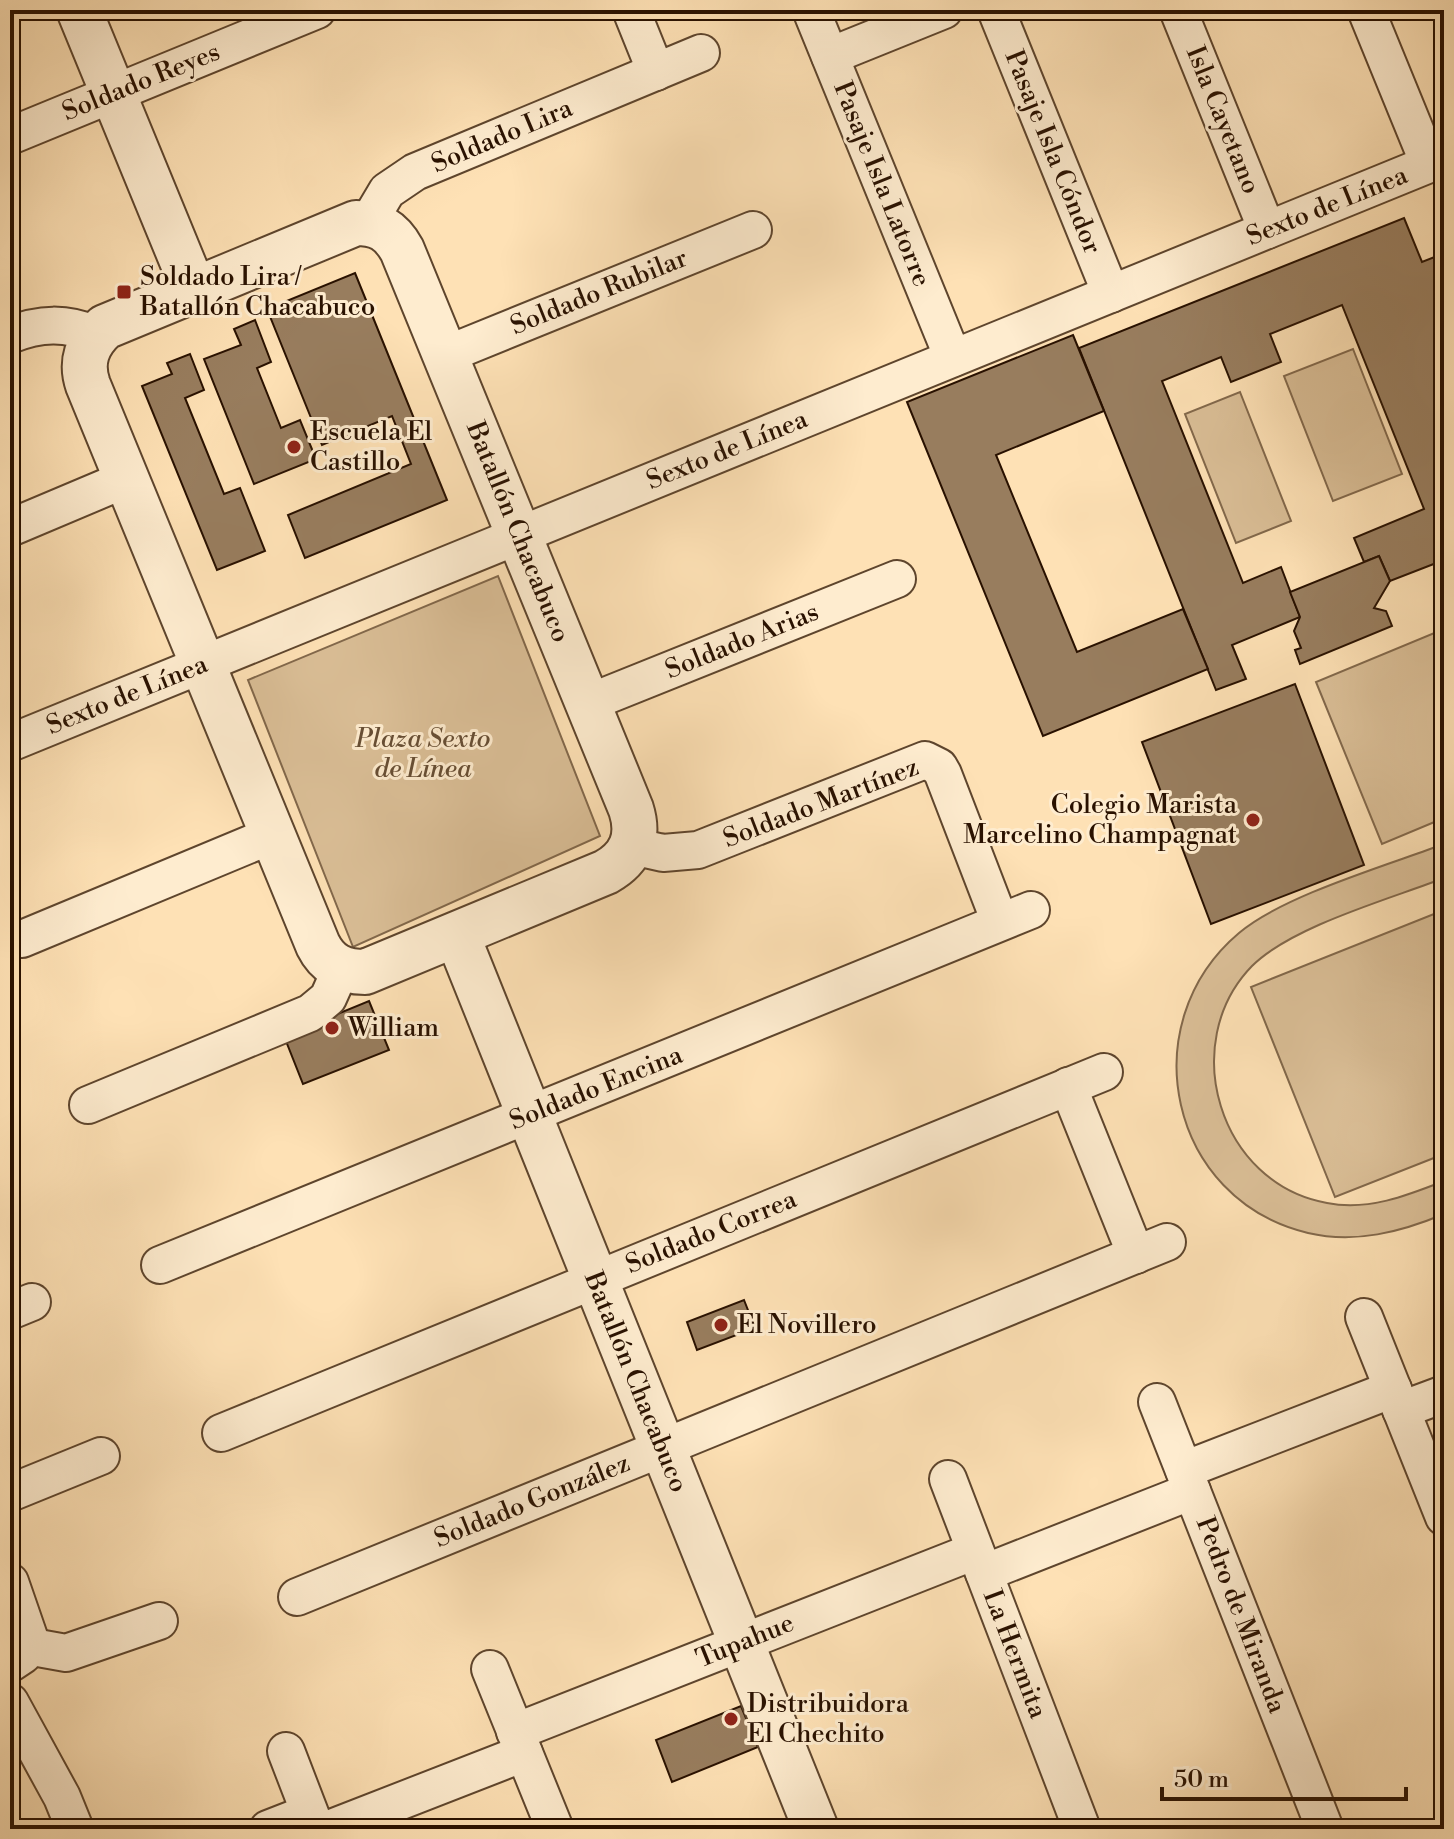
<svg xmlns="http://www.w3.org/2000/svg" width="1454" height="1839" viewBox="0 0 1454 1839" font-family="'Libre Bodoni',serif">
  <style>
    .green { fill: #dabe96; stroke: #82684b; stroke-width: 2 }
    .building { fill: #987d5e; stroke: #291100; stroke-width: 2 }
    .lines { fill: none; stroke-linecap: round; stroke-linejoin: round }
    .minor-casing { stroke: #5e452d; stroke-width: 40 }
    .tertiary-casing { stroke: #5e452d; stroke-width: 48 }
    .minor { stroke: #feeccf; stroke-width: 36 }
    .tertiary { stroke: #feeccf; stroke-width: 44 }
    .poi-dot { fill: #8f2418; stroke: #feeccf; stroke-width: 3 }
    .labels { text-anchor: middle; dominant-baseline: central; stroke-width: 6; stroke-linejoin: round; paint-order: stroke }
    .street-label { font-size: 26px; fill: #291100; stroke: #feeccf }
    .poi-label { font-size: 26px; fill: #291100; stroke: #feeccf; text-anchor: start }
    .park-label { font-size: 26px; font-style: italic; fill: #674e34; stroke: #feeccf }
  </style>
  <rect width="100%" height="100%" fill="#fee1b5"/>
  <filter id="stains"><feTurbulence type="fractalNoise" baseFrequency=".0025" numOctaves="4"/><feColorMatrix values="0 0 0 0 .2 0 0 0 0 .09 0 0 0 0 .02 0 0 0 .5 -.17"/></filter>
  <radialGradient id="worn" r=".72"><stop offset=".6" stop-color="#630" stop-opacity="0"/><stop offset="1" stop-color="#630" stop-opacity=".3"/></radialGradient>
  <g class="green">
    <polygon points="1353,349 1402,474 1333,501 1284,376"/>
    <polygon points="1240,392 1291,521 1236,543 1185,414"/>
    <polygon points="498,576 600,836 353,947 248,680"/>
    <polygon points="1444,629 1444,818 1382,844 1316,682"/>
    <path d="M 1444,844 L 1444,878 C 1390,899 1292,926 1252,966 C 1177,1043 1219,1184 1327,1203 C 1368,1211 1406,1196 1444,1181 L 1444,1214 C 1401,1232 1355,1244 1308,1233 C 1169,1200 1131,1024 1239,933 C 1282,896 1388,865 1444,844 Z"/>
    <polygon points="1444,910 1444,1154 1335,1197 1251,987"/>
  </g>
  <g class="building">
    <polygon points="1404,218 1422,262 1437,256 1444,274 1444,560 1390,581 1379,556 1364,562 1354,538 1424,509 1342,305 1270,334 1281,362 1231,382 1221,357 1162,381 1243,583 1281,567 1300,617 1232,645 1246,679 1216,690 1079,348"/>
    <polygon points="355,273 447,500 305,558 288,515 411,464 392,416 322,445 267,309"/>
    <polygon points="255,320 271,362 257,368 281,428 300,420 316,459 254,484 204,359 241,345 234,329"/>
    <polygon points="1073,335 1104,411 996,455 1077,652 1183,609 1208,669 1043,736 907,402"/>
    <polygon points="190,354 204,390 185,398 224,494 240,488 265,551 217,570 142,386 172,374 167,363"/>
    <polygon points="1379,556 1390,581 1374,608 1386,611 1392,626 1300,664 1295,650 1301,648 1294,631 1300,617 1290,592"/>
    <polygon points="1295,684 1364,865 1211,924 1142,742"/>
    <polygon points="369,1001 389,1050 303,1084 284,1036"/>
    <polygon points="744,1300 755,1328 697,1350 687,1322"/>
    <polygon points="741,1706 758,1747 672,1782 656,1740"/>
  </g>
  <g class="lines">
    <g class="minor-casing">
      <g id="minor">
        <polyline points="631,10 656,72"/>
        <polyline points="811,10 953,358"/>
        <polyline points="996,10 1111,294"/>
        <polyline points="1178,10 1267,230"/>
        <polyline points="1366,10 1429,164"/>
        <polyline points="830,56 944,10"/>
        <polyline points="10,136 317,10"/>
        <polyline points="368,223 387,191 415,172 701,53"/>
        <path d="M 10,335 C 40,323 66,322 96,335"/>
        <polyline points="445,355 753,230"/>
        <polyline points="10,528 126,479"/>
        <polyline points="588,703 897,579"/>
        <polyline points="10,743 1444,158"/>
        <polyline points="632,846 663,853 698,850 925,760 939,767 943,774 1000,922"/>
        <polyline points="22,939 272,835"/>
        <polyline points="1068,1086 1136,1255"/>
        <polyline points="88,1105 310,1013 328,998 341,969"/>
        <polyline points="160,1265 1031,910"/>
        <polyline points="10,1311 32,1302"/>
        <polyline points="1364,1317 1444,1517"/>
        <polyline points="1157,1402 1325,1829"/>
        <polyline points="1401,1410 1444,1394"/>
        <polyline points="221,1433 1104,1072"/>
        <polyline points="1184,1470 1393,1389"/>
        <polyline points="948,1479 1082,1829"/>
        <polyline points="10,1493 101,1456"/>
        <polyline points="984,1573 1192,1491"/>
        <polyline points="10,1582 29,1637 23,1655 11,1663"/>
        <polyline points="297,1597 1167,1242"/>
        <polyline points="27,1646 66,1653 159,1621"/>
        <polyline points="490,1669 555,1829"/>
        <polyline points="10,1702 62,1797 75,1829"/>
        <polyline points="515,1732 975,1551"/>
        <polyline points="286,1751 316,1829"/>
        <polyline points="268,1829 309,1813"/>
        <polyline points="329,1829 524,1753"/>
      </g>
    </g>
    <g class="tertiary-casing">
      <g id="tertiary">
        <polyline points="79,10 194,290"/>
        <path d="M 356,223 C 378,223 391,230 402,250 L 631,809 C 640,837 631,858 606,872 L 365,972 C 343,972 328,965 318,945 L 88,385 C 80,362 87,343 105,327 Z"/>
        <polyline points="457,935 816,1829"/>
      </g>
    </g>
    <use href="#minor" class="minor"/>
    <use href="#tertiary" class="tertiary"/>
  </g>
  <g class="poi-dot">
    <rect x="116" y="284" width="16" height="16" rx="4"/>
    <circle cx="294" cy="447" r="8"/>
    <circle cx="1253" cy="820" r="8"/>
    <circle cx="332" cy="1028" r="8"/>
    <circle cx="721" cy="1325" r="8"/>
    <circle cx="731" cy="1719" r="8"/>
  </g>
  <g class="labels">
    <g class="street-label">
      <text transform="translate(141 82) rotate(-22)">Soldado Reyes</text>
      <text transform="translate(1223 120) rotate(68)">Isla Cayetano</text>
      <text transform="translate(502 136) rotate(-23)">Soldado Lira</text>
      <text transform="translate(1053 152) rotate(68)">Pasaje Isla Cóndor</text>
      <text transform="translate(882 184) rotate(68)">Pasaje Isla Latorre</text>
      <text transform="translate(1327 206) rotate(-22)">Sexto de Línea</text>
      <text transform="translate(599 292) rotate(-22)">Soldado Rubilar</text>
      <text transform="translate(727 450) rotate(-22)">Sexto de Línea</text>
      <text transform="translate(518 532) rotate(68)">Batallón Chacabuco</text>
      <text transform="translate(742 641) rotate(-22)">Soldado Arias</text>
      <text transform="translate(127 695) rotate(-22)">Sexto de Línea</text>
      <text transform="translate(821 803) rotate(-21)">Soldado Martínez</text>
      <text transform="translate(596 1088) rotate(-22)">Soldado Encina</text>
      <text transform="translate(711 1232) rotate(-22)">Soldado Correa</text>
      <text transform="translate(636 1382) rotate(68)">Batallón Chacabuco</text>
      <text transform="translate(532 1501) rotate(-22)">Soldado González</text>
      <text transform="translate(1241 1615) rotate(69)">Pedro de Miranda</text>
      <text transform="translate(745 1641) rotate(-22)">Tupahue</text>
      <text transform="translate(1015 1654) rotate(69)">La Hermita</text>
    </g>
    <g class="poi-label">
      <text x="140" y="277">Soldado Lira /<tspan x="140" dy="30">Batallón Chacabuco</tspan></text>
      <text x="310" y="432">Escuela El<tspan x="310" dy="30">Castillo</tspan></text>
      <text x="1237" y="805" text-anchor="end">Colegio Marista<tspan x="1237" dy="30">Marcelino Champagnat</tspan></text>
      <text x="348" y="1028">William</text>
      <text x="737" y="1325">El Novillero</text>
      <text x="747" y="1704">Distribuidora<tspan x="747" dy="30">El Chechito</tspan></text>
    </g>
    <g class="park-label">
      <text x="423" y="739">Plaza Sexto<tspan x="423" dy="30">de Línea</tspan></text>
    </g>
  </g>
  <rect width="1454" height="1839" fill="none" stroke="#fee1b5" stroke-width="40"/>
  <rect x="12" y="12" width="1430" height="1815" fill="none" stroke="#291100" stroke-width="4"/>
  <rect x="20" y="20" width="1414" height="1799" fill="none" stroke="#291100" stroke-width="2"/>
  <path d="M1162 1787v12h244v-12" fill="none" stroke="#291100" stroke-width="4"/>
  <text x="1174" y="1787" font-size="24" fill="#291100" stroke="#feeccf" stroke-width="6" paint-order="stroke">50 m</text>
  <rect width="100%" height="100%" filter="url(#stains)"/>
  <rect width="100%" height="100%" fill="url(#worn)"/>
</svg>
